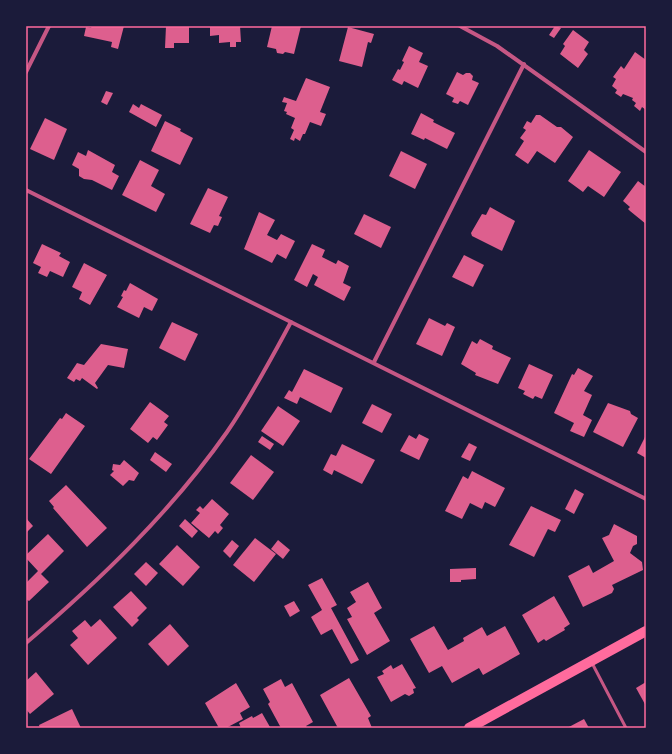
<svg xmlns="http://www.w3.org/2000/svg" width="672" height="754" viewBox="0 0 672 754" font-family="'Public Sans',sans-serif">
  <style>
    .building { fill: #dd5f8e }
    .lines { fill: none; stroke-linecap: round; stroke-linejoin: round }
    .service { stroke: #c65784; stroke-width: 3 }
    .minor { stroke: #c65784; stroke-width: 4 }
    .primary { stroke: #ff6b9d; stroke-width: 10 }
    .neatline { fill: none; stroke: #ff6b9d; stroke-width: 1.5 }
  </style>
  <rect width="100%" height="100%" fill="#1b1b3a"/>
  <g class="building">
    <polygon points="92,26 124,26 118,49 111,47 112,42 84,36 86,27 91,28"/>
    <polygon points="166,26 189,26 189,43 174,43 174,48 165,48"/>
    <polygon points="210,26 240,26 241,42 236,42 236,47 230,47 230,42 219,43 219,35 210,36"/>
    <polygon points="272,26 301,26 294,54 285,52 283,54 277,53 276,49 267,47"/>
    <polygon points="555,26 561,28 554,38 549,35"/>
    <polygon points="348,27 374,34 371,43 368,42 362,67 339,61"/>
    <polygon points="573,30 589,42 584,50 588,54 578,68 560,54 565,46 563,44"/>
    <polygon points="409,46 423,53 419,62 428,66 418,88 404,81 402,85 392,80 398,69 400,70 404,62 402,61"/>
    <polygon points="635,52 646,60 646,110 642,107 640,111 634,106 636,103 632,100 633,98 623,94 621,97 615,93 617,90 612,86 616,79 613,77 621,66 624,69"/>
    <polygon points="457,72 463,75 466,73 470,73 473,76 472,80 479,83 468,105 460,101 458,104 452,102 454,98 446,94"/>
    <polygon points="306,78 330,87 320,112 326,114 321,126 310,122 305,134 303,134 300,141 295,138 294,141 290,139 294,130 291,128 295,118 286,114 287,112 284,111 287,103 282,102 284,97 296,101"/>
    <polygon points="106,91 113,93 107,105 101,102"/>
    <polygon points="133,104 139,108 141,104 162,115 156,127 129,112"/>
    <polygon points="421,113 434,120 433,122 455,133 447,149 425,138 424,140 411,134"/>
    <polygon points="536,115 540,115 557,127 561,127 573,137 555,163 537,151 528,164 515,155 524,141 520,138 526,130 523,128 527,121 531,123"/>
    <polygon points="45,118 67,129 54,160 30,149"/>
    <polygon points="165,121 181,129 180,131 193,138 180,165 151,151"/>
    <polygon points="88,150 115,165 112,172 119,176 112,190 92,180 84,179 79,176 79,169 72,165 78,152 86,156"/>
    <polygon points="589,150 621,172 604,197 588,186 583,192 568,181"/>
    <polygon points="401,151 427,164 415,189 389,176"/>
    <polygon points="140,160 159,170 151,186 165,194 156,212 122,195"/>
    <polygon points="638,181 646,187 646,224 630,211 628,209 630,207 623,201"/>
    <polygon points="208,188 228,197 219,216 222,217 218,226 214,225 210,233 190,224"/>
    <polygon points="490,207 515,221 502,251 472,236 471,233 482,214 486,215"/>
    <polygon points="259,212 275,220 267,235 277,240 281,234 295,241 286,259 277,254 272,263 244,249"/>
    <polygon points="364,214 391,227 381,248 354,234"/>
    <polygon points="42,244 61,253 59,256 70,262 63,277 50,271 47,277 38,273 41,267 33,263"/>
    <polygon points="312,244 325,250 322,257 336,264 338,260 349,266 343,283 351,287 344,301 314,285 318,277 313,274 307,287 294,280"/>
    <polygon points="464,255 484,265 473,287 452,277"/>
    <polygon points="84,263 107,275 90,305 79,299 82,292 72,287"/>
    <polygon points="130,283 158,299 152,311 144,307 139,318 117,307 123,297 121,296 124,290 126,291"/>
    <polygon points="429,318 445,326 447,323 455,327 442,356 416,344"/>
    <polygon points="172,322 198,334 185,361 159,348"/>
    <polygon points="480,339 493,346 492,349 511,358 498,384 475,375 476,373 461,364 472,341 477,344"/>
    <polygon points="101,344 128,349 124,368 108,365 95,383 98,388 97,389 82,378 80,381 76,379 74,382 67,378 77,363 84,365"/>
    <polygon points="529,364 553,375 542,399 535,396 533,399 523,394 525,391 518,388"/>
    <polygon points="578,368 593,376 584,391 592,395 583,415 592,420 584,437 570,431 574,423 554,413 572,374 574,375"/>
    <polygon points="304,369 343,388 331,413 300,397 297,404 284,398 289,390 292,392"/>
    <polygon points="150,402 169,416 164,422 168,425 157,440 153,437 148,443 130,429"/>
    <polygon points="608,403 630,411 631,414 638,418 623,447 593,432"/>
    <polygon points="372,404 392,414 382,433 362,423"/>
    <polygon points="278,406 300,421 283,446 261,431"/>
    <polygon points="66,413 85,426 51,474 29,459 60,418 62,419"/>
    <polygon points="419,434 429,439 419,460 400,451 409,435 416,439"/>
    <polygon points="646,435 646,458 637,453"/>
    <polygon points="262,436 274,444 270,450 258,442"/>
    <polygon points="469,443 477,447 470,461 461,457"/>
    <polygon points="342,444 375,460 362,484 334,470 332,475 323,470 331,454 336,456"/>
    <polygon points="155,452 172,464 166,472 150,460"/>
    <polygon points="251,455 274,472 253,500 230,483"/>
    <polygon points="124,460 139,473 134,481 129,480 123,486 110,475 114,471 112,470 113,464 120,465"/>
    <polygon points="472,471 505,488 495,507 485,502 482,509 470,503 462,519 445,511 463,476 468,479"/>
    <polygon points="66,485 107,528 87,547 53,508 54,507 49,501"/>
    <polygon points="575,489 584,494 574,514 565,509"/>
    <polygon points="212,499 229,514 220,525 223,528 218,534 215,531 209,538 191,523 200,513 196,510 200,506 203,509"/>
    <polygon points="531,506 561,520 555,532 548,529 534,557 509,545"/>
    <polygon points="26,518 33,526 26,533"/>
    <polygon points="185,519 198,531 192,538 179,526"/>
    <polygon points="614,524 637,536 637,544 633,546 630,553 642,562 643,570 612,585 614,589 612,593 583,607 568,576 589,565 593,573 614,561 602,538 609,535"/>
    <polygon points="48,534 64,551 41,574 49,582 29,601 26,599 26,583 38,571 26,558 26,555"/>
    <polygon points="255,538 276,554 254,582 233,565"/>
    <polygon points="232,540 239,546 230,558 223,551"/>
    <polygon points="278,540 290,550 283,559 271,549"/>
    <polygon points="177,545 200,567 183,586 159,564"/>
    <polygon points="146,562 158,573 146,586 134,574"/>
    <polygon points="476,568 476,579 461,580 461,582 450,582 450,569"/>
    <polygon points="322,578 337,605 331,608 359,660 351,664 332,629 321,635 311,617 322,610 308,585"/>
    <polygon points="368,582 382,608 374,613 390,641 367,655 347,619 352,617 347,608 356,602 350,592"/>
    <polygon points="131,591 147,608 137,618 139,620 132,627 113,607"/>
    <polygon points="554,596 570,624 564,628 565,630 546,641 544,639 538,643 522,615"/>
    <polygon points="294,601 300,611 290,617 284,606"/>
    <polygon points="100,619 117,638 88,665 70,645 78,638 72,631 85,620 91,627"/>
    <polygon points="170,624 189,646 168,666 148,644"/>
    <polygon points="434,626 448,650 464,641 463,638 482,627 487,636 505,626 520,654 483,675 479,668 452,683 442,666 429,673 410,639"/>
    <polygon points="402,664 416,688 413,689 414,693 409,696 405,694 391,702 377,677 384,674 382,671 391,665 393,669"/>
    <polygon points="36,672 54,694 30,714 26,709 26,681"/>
    <polygon points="349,678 371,716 368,718 372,728 338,728 320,695"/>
    <polygon points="281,679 285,687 292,683 313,722 306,726 307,728 281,728 268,704 270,702 263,689"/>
    <polygon points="646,682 646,706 636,688"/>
    <polygon points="236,683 250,707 240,713 243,719 226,728 219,728 205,703"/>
    <polygon points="72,709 81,728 40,728 39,725"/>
    <polygon points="262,713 270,727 268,728 241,728 239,723 252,716 253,718"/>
    <polygon points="584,719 589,728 567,728"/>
  </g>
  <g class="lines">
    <polyline class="service" points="592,663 626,728"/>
    <g class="minor">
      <polyline points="460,26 497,46 646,152"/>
      <polyline points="26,72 49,26"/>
      <polyline points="26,190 646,499"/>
      <polyline points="374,362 524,64"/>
      <path d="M 26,643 C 100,580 171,512 227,432 C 251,397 271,359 291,322"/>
    </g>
    <polyline class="primary" points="469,728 646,631"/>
  </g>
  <rect width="672" height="754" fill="none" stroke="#1b1b3a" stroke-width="54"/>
  <rect x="27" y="27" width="618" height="700" class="neatline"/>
</svg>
